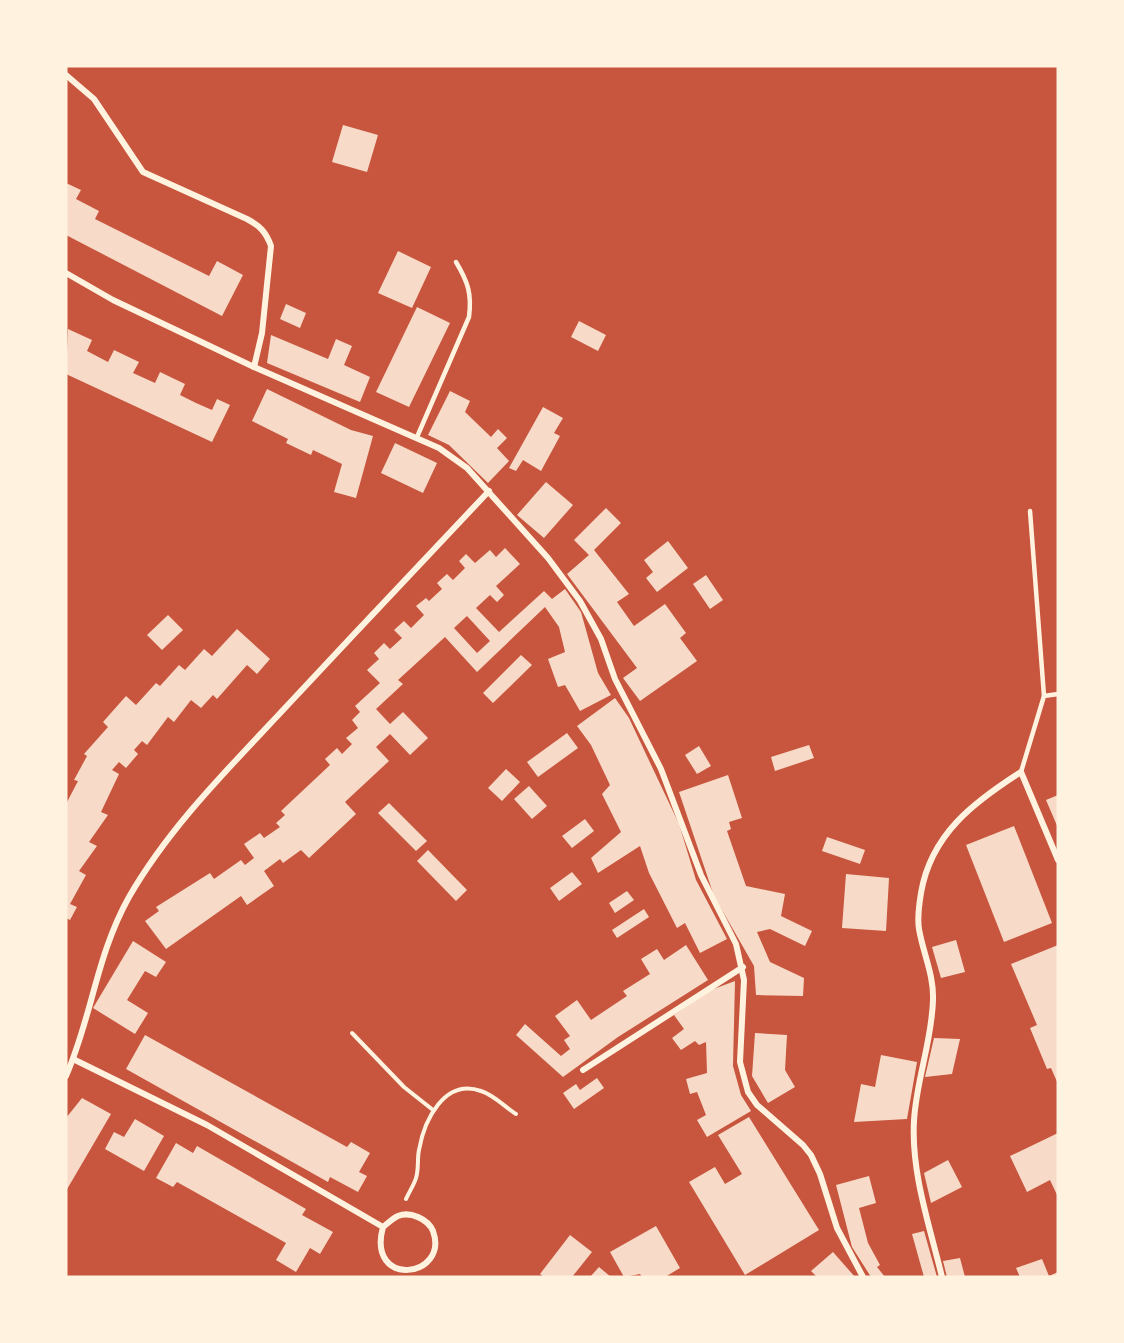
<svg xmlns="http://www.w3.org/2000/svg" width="1124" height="1343" viewBox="0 0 1124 1343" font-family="Inter,sans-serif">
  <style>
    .building { fill: #f7dbc8; fill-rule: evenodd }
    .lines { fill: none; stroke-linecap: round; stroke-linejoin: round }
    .path { stroke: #fff3e0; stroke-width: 4 }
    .service { stroke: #fff3e0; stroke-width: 4.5 }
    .minor { stroke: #fff3e0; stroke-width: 6 }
  </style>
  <rect width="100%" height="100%" fill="#c8553d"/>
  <g class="building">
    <polygon points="343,125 378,135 367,172 332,162"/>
    <polygon points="66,183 81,190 76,199 99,211 95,219 209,276 217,261 243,275 222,316 66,235"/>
    <polygon points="398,251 431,267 412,308 378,293"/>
    <polygon points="286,304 306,313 300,328 280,319"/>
    <polygon points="417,307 450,323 409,407 376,392"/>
    <polygon points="579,321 606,335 598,351 571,337"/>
    <polygon points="68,329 92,340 87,351 108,362 114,350 139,362 133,373 155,383 160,372 185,384 180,395 196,403 212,410 217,399 230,405 212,442 66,374"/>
    <polygon points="271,335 328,359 336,339 352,346 344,365 370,377 360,402 267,363"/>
    <polygon points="267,389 351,430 373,436 356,498 334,492 342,464 313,450 311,455 286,443 288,439 252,421"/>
    <polygon points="450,391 470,401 465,412 491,437 498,429 507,438 497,448 509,461 488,483 449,445 428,435"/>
    <polygon points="543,407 563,418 554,433 560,436 541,471 523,460 516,471 509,468"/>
    <polygon points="395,443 437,463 423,493 381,473"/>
    <polygon points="546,482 573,505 544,538 517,515"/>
    <polygon points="606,508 621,523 594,550 629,594 617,602 634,626 665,604 686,633 680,638 697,661 640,701 623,678 637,668 567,574 589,555 574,540"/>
    <polygon points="668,541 688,568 657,592 646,578 653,572 644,560"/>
    <path d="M 505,548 L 520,564 L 496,586 L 504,595 L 497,602 L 490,595 L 476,608 L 499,632 L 544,591 L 552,599 L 565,589 L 581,612 L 598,673 L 611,695 L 580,711 L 565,685 L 558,687 L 548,659 L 565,652 L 559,627 L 545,607 L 477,672 L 445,637 L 398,680 L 403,684 L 376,709 L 390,724 L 403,712 L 428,738 L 410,755 L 390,734 L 376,747 L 389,761 L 345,802 L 356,814 L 309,858 L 301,850 L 283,863 L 280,859 L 264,871 L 274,886 L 247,905 L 241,896 L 166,949 L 145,921 L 159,911 L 156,907 L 210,873 L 214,879 L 241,860 L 245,865 L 254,858 L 244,844 L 260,833 L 264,838 L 280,827 L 276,823 L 285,815 L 281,811 L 330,765 L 325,759 L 337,748 L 342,754 L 352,744 L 346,738 L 358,728 L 352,720 L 360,712 L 355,706 L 380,683 L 367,670 L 379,659 L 374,653 L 384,643 L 390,649 L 402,638 L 394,630 L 404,621 L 411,628 L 424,615 L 416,606 L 426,598 L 429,601 L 442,589 L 437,583 L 447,574 L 453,580 L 465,568 L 459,561 L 466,554 L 475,563 L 490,550 L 496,557 ZM 467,616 L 490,641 L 477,653 L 454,628 Z"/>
    <polygon points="706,575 723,600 710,609 693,584"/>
    <polygon points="168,615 183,630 162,650 147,635"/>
    <polygon points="237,629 270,659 257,674 247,665 217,699 213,695 201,708 191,700 174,722 168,717 147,745 142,741 134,750 138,754 126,768 119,762 112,770 119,774 101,812 108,815 89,842 97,846 79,871 86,875 70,904 77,907 70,920 66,918 66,804 78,781 74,780 87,756 84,754 108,727 103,722 126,696 136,705 156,683 160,686 179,665 185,670 204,649 212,656"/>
    <polygon points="521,655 532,665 493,703 483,693"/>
    <polygon points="615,698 629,718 679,824 696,880 727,939 700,953 685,923 677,928 649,873 640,846 598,873 591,858 621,832 602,794 610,785 591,745 577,726"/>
    <polygon points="567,733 578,748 538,777 527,762"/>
    <polygon points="809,745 814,758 775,771 771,757"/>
    <polygon points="699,746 711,766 697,774 685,755"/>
    <polygon points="506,769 520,782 502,801 488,788"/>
    <polygon points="728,775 742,818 729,822 731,829 727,831 746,886 785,894 781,916 812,931 805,946 770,929 757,932 770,962 804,978 803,996 756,995 754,966 714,896 679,792"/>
    <polygon points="529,786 547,806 532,819 514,799"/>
    <polygon points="1058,795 1058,828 1046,800"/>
    <polygon points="389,803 427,841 416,851 378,813"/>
    <polygon points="585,819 594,831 572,848 562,836"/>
    <polygon points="1014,826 1052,923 1004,942 966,845"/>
    <polygon points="827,837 865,850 860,864 822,851"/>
    <polygon points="428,850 467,890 456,901 417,861"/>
    <polygon points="572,872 582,884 559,901 550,888"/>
    <polygon points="846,874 889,878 886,931 842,928"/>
    <polygon points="627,891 634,900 615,913 609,903"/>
    <polygon points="644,909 649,917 617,938 612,930"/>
    <polygon points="956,940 965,972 941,978 932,947"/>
    <polygon points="133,941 166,962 156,977 145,971 127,1000 148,1013 135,1034 93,1008"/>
    <polygon points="686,945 708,980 618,1037 563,1077 516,1035 525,1024 561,1056 570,1049 564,1040 570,1036 555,1016 577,1000 591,1020 627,996 623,991 650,974 641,959 657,949 664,960"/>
    <polygon points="1058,945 1058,1084 1051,1068 1047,1069 1030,1028 1037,1025 1011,964"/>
    <polygon points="735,981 733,1066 741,1095 751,1111 707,1137 697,1120 706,1115 697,1092 690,1094 686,1079 707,1073 706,1042 699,1045 695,1041 681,1050 672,1038 684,1029 674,1015 711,990"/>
    <polygon points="755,1033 787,1035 785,1070 795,1087 768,1103 752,1076"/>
    <polygon points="145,1035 347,1147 351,1142 370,1153 359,1172 367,1176 358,1192 330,1177 328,1182 126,1069"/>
    <polygon points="934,1038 960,1039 952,1074 925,1077"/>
    <polygon points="881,1055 917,1062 907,1119 854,1122 861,1084 875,1087"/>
    <polygon points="597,1078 604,1088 574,1109 563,1093 576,1084 580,1090"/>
    <polygon points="82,1098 111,1114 66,1191 66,1118"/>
    <polygon points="749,1117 819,1230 745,1275 689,1182 715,1167 725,1184 742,1174 718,1135"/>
    <polygon points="135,1119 164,1136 144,1171 105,1149 114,1132 124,1137"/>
    <polygon points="1058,1133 1058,1197 1050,1180 1027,1192 1010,1156"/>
    <polygon points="176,1143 193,1153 197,1146 306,1209 302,1215 333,1232 320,1254 310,1248 296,1272 276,1260 286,1243 177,1182 173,1187 156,1178"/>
    <polygon points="948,1160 962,1187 931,1203 924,1173"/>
    <polygon points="869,1176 876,1203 859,1208 868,1243 880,1265 877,1267 885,1277 871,1277 852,1247 836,1185"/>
    <polygon points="656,1226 680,1268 665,1277 642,1277 640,1274 624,1277 610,1252"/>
    <polygon points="924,1231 937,1277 924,1277 912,1234"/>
    <polygon points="570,1235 592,1252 572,1277 544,1277 540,1274"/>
    <polygon points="833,1252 855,1277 817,1277 811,1271"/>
    <polygon points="960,1258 965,1277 947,1277 943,1261"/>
    <polygon points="1042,1259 1049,1276 1058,1272 1058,1277 1020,1277 1016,1268"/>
    <polygon points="599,1267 611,1277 590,1277"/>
  </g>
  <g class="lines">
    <g class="path">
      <polyline points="352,1033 404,1087 433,1110"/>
      <path d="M 406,1199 C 409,1192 414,1185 416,1178 C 419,1169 417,1159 419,1150 C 424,1121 444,1078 481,1091 C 494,1095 505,1107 516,1114"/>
    </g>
    <g class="service">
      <path d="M 417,437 L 469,317 C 472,294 468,282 456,262"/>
      <polyline points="1030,511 1044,696"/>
      <polyline points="1021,772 1044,696 1058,694"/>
    </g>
    <g class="minor">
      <path d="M 66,75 L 94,99 L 143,172 L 247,219 C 260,226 266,232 271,246 L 262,333 L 254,367"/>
      <polyline points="66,273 113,300 254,367 439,448 467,468 548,558 580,601 601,639 615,679 661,769 701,875 736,944 744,980 740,1062 748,1092 757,1105 803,1145 811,1155 820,1174 837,1228 863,1277"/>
      <path d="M 73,1059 L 207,1125 L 383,1227 C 366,1289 450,1278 433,1231 C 428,1219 410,1211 398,1216 C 393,1218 387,1224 383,1227"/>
      <polyline points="583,1070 743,967"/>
      <path d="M 66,1076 C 92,1017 96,956 129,897 C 170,826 229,768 284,709 C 352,636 421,563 489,491"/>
      <path d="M 942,1277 C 930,1227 911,1173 914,1121 C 916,1081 932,1041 933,1000 C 934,975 923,953 919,929 C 917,917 919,905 921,893 C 931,834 974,802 1021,772 L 1058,860"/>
    </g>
  </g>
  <rect width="1124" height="1343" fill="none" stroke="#fff3e0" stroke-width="135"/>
</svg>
